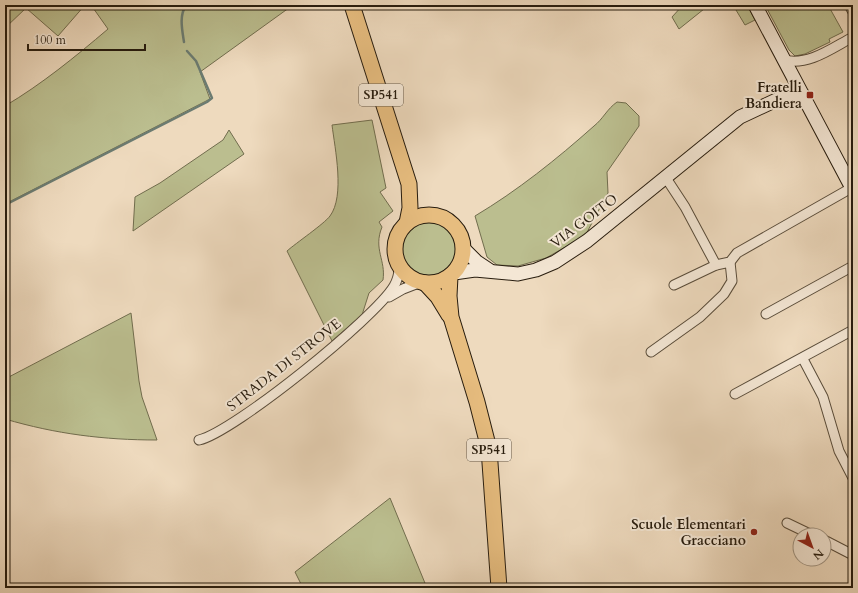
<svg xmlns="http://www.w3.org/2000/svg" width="858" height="593" viewBox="0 0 858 593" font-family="Cardo,serif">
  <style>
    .green { fill: #bbbe8f; stroke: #716d4e }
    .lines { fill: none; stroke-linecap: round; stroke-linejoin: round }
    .stream { stroke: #6b7b71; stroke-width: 2.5 }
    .street-casing { stroke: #594c3a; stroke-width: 11 }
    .secondary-casing { stroke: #271c0e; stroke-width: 15 }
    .primary-casing { stroke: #271c0e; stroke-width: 17 }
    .street { stroke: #f4e7d5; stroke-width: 9 }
    .secondary { stroke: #f4e7d5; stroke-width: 13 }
    .primary { stroke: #e7bd7f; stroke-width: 15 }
    .poi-dot { fill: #8f2418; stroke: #f4e7d5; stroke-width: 1.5 }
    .labels { text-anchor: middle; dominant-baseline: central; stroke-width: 4; stroke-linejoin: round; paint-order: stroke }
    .shield { fill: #f4e7d5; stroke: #64594a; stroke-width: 1 }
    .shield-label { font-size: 13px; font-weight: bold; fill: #271c0e }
    .poi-label { font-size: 14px; font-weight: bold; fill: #271c0e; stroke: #f4e7d5; text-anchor: end }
    .street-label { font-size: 14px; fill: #271c0e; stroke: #f4e7d5 }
  </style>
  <rect width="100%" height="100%" fill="#eedabe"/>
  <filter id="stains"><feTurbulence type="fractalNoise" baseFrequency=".005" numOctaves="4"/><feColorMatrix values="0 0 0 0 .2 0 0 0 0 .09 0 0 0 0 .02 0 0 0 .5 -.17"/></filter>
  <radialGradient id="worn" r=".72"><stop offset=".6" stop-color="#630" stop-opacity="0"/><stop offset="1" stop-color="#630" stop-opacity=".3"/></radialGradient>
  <g class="green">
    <polygon points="5,5 85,5 58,36 26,8 5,28"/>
    <path d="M 91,5 L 293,5 L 200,72 L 210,99 L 5,204 L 5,106 C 42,84 75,57 108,29 Z"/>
    <polygon points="683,5 709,5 679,29 672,17"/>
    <polygon points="733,5 747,5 755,20 745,25"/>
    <polygon points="765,5 828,5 843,32 829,39 830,42 805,54 795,56 789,50"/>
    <path d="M 617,102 L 626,103 L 639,116 L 639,126 L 607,172 L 608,193 L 585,236 L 546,258 L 518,266 L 497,265 L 487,257 L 475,216 C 517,191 557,159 594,126 C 603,119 607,109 617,102 Z"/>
    <path d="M 372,120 L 386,188 L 380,192 L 393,211 L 379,222 L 382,227 C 373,249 386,260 383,280 L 369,293 L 362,315 L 332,341 L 287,251 C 296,243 324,224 330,216 C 345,196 335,149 332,125 Z"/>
    <polygon points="229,130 244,154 133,231 135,197 160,183 223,140"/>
    <circle cx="429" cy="250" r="28"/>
    <path d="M 131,313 L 139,381 L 142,397 L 157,440 C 104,440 56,434 5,419 L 5,379 Z"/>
    <polygon points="390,498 427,588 303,588 295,572"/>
  </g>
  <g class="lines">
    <g class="stream">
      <path d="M 184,42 C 182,29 179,16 186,5"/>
      <polyline points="5,205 207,102 212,98 196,61 187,51"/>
    </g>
    <g class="street-casing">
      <g id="street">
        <polyline points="849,5 853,12"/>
        <path d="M 784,60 C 809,66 832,48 853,37"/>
        <polyline points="666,178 685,207 716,265"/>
        <polyline points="674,285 716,265 730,262 737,253 853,187"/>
        <polyline points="389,297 403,289 421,282"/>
        <polyline points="766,314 853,266"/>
        <polyline points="651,352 700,317 724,294 732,281 730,262"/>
        <polyline points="803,359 823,397 839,451 853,478"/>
        <polyline points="735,394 853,330"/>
        <path d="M 199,440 C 234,432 375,318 394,286 C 398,280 399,273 400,266"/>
        <polyline points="787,523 812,535"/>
        <polyline points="824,540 853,555"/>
      </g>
    </g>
    <g class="secondary-casing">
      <g id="secondary">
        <polyline points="755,5 853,190"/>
        <polyline points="464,249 477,262 489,270"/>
        <polyline points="454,273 475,270 518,274 536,270 555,262 587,241 740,117 785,96 803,95"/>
      </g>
    </g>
    <g class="primary-casing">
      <g id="primary">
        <polyline points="352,5 409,184 410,208 407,223"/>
        <circle cx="429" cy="249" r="34"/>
        <polyline points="450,276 449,296 451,317 477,402 489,449 499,588"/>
        <polyline points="425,283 438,297 449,315"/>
      </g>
    </g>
    <use href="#street" class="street"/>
    <use href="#secondary" class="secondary"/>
    <use href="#primary" class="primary"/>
  </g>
  <g class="poi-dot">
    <rect x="806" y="91" width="8" height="8" rx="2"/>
    <circle cx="754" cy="532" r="4"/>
  </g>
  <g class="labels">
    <g class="shield">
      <rect x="359" y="84" width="44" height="22" rx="3"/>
      <rect x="467" y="439" width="44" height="22" rx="3"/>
    </g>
    <g class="shield-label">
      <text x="381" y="95">SP541</text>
      <text x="489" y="450">SP541</text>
    </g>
    <g class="poi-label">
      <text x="802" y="87">Fratelli<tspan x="802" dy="16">Bandiera</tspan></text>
      <text x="746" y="524">Scuole Elementari<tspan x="746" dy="16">Gracciano</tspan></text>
    </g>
    <g class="street-label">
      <text transform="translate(584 221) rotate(-37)">VIA GOITO</text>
      <text transform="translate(284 365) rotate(-38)">STRADA DI STROVE</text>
    </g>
  </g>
  <rect width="858" height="593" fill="none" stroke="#eedabe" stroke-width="20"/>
  <rect x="6" y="6" width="846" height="581" fill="none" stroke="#271c0e" stroke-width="2"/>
  <rect x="10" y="10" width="838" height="573" fill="none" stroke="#271c0e"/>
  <g transform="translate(812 547) rotate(139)"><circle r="19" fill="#f4e7d5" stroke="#a29685"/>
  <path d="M0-3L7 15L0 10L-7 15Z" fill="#8f2418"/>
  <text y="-6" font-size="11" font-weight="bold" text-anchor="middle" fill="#271c0e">N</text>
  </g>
  <path d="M28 44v6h117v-6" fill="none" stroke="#271c0e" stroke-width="2"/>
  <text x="34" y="44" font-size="12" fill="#271c0e" stroke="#f4e7d5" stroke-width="3" paint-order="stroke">100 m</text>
  <rect width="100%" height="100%" filter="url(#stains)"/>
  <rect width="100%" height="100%" fill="url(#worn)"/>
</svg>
